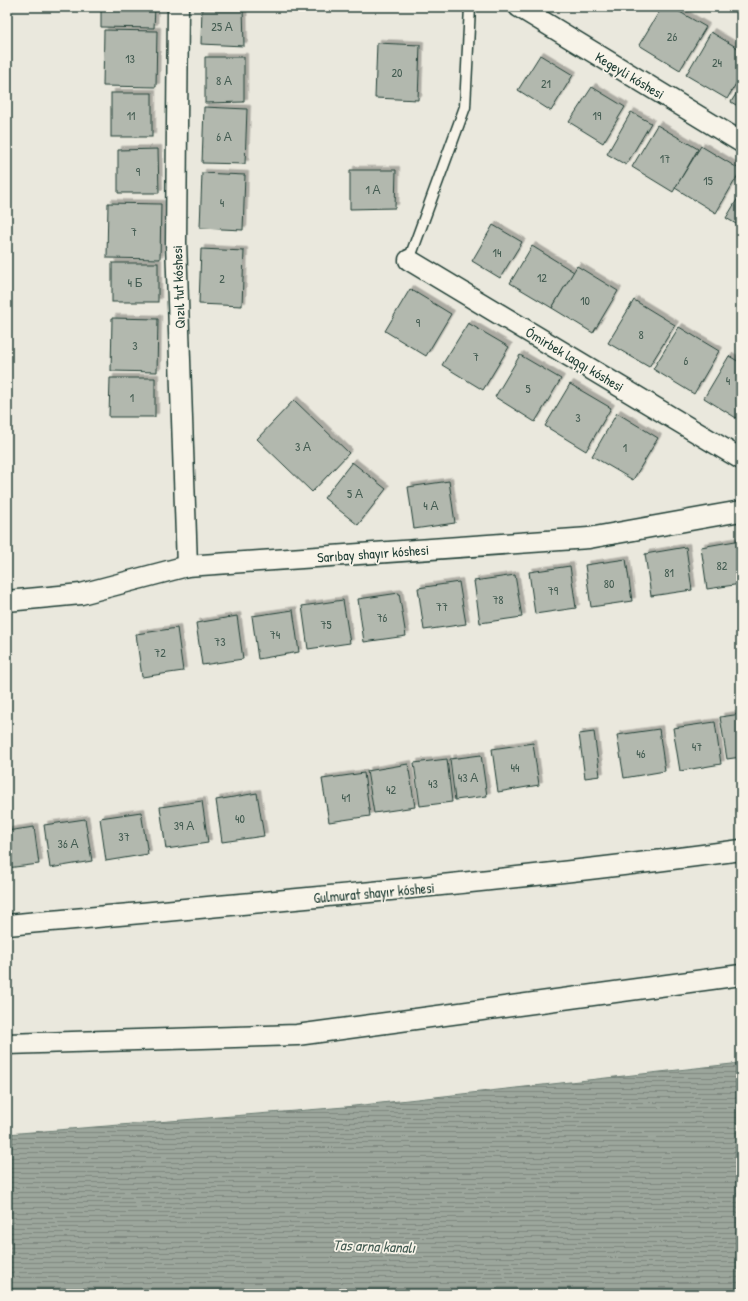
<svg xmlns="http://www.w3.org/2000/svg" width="748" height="1301" viewBox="0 0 748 1301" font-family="'Patrick Hand',sans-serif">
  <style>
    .water { fill: url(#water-rules); stroke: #6a7c72 }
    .building { fill: #b2b8ae; stroke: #1f3d34; filter: url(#shadow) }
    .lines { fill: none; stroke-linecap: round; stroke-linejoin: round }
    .lane-casing { stroke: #1f3d34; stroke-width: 13 }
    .street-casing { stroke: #1f3d34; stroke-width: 23 }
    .lane { stroke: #f7f3e8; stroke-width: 10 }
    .street { stroke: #f7f3e8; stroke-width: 20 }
    .labels { text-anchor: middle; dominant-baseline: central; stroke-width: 3.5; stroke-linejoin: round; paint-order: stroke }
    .number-label { font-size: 12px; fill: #445c52 }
    .street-label { font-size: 14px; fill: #1f3d34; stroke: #f7f3e8 }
    .water-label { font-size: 15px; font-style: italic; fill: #445c53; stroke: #f7f3e8 }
  </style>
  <defs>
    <pattern id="water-rules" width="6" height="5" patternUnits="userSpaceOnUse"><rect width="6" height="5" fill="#9ca69c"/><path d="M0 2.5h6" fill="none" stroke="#7f8880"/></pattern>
    <filter id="shadow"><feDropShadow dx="3.5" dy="-3.5" stdDeviation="0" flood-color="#0004"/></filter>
  </defs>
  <rect width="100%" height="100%" fill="#eae8dd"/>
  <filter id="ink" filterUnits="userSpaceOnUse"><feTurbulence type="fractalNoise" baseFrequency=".025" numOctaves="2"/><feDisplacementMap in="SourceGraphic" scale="8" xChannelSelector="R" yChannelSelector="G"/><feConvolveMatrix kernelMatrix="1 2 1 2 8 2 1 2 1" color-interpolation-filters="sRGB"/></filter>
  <g filter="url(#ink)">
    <polygon class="water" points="741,1063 741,1293 7,1294 7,1134 345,1107"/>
    <g class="building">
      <polygon points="101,7 155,7 154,28 101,27"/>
      <polygon points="202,7 243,7 244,46 201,44"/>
      <polygon points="662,7 671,7 706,27 680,70 639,45"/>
      <polygon points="104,30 157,31 156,87 103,86"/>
      <polygon points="711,32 741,50 741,75 727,99 686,75"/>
      <polygon points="377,43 420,45 418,100 375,98"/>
      <polygon points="540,55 573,75 551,111 518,90"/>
      <polygon points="205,57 244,57 244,102 205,103"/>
      <polygon points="741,86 741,108 731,102"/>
      <polygon points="592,87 625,107 603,143 569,122"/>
      <rect x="111" y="93" width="41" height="44"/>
      <polygon points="204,107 247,109 245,164 202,163"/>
      <polygon points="631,112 651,123 626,165 607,154"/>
      <polygon points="657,125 698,149 673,192 632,167"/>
      <polygon points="701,146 741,170 716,213 675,188"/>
      <polygon points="158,149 159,193 118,193 118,150"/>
      <polygon points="350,170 396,170 395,208 350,209"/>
      <polygon points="202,173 245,175 243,230 200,228"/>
      <polygon points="741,193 741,227 726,218"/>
      <polygon points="108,203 161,204 160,259 107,258"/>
      <polygon points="493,225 522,242 500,278 472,261"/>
      <polygon points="532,246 574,272 552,308 510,283"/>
      <polygon points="201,249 244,251 242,306 199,304"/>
      <rect x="112" y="263" width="46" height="39"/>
      <polygon points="577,266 618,291 593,333 552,308"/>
      <polygon points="410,289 451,314 426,356 385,331"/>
      <polygon points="634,300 675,325 649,367 608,343"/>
      <polygon points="112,318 158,319 157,372 111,371"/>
      <polygon points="468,323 509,347 483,390 442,365"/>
      <polygon points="679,327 719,351 694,394 653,369"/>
      <polygon points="520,355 561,379 535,422 495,397"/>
      <polygon points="729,356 741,363 741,421 704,398"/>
      <polygon points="110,378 155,378 155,417 109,417"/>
      <polygon points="570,384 611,408 586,451 545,426"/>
      <polygon points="294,400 349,453 312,492 257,439"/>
      <polygon points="617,413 658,438 633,480 592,456"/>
      <polygon points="352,462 386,489 358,525 324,498"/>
      <polygon points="449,481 455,523 414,529 408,487"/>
      <polygon points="741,540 741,584 707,589 701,547"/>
      <polygon points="686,547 692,590 651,596 645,554"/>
      <polygon points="626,559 632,601 591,607 585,565"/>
      <polygon points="570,566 576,608 535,614 529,572"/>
      <polygon points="515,575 522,617 480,623 474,581"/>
      <polygon points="459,582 466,624 424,630 418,588"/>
      <polygon points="399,593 406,636 364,642 358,599"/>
      <polygon points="343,600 350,643 308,649 302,606"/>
      <polygon points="293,610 299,652 258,659 252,616"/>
      <polygon points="237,616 243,659 202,665 196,623"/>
      <polygon points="177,628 183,671 142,677 136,634"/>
      <polygon points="741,714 741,757 727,759 720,717"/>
      <polygon points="715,722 721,764 680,771 673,728"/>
      <polygon points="659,729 665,771 624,778 617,735"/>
      <polygon points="594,732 600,776 585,778 579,734"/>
      <polygon points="533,743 539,785 498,792 492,749"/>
      <polygon points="481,755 487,796 455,800 450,759"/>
      <polygon points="447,759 452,802 420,806 414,763"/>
      <polygon points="408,764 415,807 374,813 367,771"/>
      <polygon points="364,773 370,816 329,822 322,779"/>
      <polygon points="257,793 264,836 222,842 216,800"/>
      <polygon points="202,801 208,843 166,849 160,807"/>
      <polygon points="141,812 148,854 106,861 100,818"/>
      <polygon points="85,819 92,861 50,868 44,825"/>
      <polygon points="34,827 39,864 7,868 7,831"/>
    </g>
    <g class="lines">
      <g class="lane-casing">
        <polyline id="lane" points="409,260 465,107 470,7"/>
      </g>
      <g class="street-casing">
        <g id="street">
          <polyline points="178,7 176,242 187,566"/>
          <polyline points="519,7 741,142"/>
          <polyline points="409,260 741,459"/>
          <polyline points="7,601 81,594 187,566 589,538 741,511"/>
          <path d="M 7,925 C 252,903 497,883 741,850"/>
          <polyline points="7,1044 297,1035 741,975"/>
        </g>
      </g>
      <use href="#lane" class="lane"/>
      <use href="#street" class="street"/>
    </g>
  </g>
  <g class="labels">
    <g class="number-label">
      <text x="222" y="26">25 А</text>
      <text x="672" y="36">26</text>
      <text x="130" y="58">13</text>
      <text x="717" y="62">24</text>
      <text x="397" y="72">20</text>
      <text x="224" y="80">8 А</text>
      <text x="546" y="83">21</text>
      <text x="131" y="115">11</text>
      <text x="597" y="115">19</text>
      <text x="224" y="136">6 А</text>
      <text x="665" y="158">17</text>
      <text x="138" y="171">9</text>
      <text x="708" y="180">15</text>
      <text x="373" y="189">1 А</text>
      <text x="222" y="202">4</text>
      <text x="134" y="231">7</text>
      <text x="497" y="252">14</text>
      <text x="542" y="277">12</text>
      <text x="222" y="278">2</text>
      <text x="135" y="282">4 Б</text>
      <text x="585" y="300">10</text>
      <text x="418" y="322">9</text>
      <text x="641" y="334">8</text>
      <text x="135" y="345">3</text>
      <text x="476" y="356">7</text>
      <text x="686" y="360">6</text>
      <text x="728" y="380">4</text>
      <text x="528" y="388">5</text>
      <text x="132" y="397">1</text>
      <text x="578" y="417">3</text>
      <text x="303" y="446">3 А</text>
      <text x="625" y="447">1</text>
      <text x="355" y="493">5 А</text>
      <text x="431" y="505">4 А</text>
      <text x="722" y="565">82</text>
      <text x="669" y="572">81</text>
      <text x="609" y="583">80</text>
      <text x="553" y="590">79</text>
      <text x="498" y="599">78</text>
      <text x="442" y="606">77</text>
      <text x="382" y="617">76</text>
      <text x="326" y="624">75</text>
      <text x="275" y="634">74</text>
      <text x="220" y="641">73</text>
      <text x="160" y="652">72</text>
      <text x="697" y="746">47</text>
      <text x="641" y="753">46</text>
      <text x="515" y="767">44</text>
      <text x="468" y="777">43 А</text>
      <text x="433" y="783">43</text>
      <text x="391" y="789">42</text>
      <text x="346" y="797">41</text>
      <text x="240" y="818">40</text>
      <text x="184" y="825">39 А</text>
      <text x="124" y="836">37</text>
      <text x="68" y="843">36 А</text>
    </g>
    <g class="street-label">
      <text transform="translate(630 75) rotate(31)">Kegeyli kóshesi</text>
      <text transform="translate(178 287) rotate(-92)">Qızıl tut kóshesi</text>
      <text transform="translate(575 359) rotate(31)">Ómirbek laqqı kóshesi</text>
      <text transform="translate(373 553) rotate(-4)">Sarıbay shayır kóshesi</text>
      <text transform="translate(374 892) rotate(-5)">Gulmurat shayır kóshesi</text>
    </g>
    <g class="water-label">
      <text transform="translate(374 1246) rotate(2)">Tas arna kanalı</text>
    </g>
  </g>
  <rect width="748" height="1301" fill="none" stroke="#f7f3e8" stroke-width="24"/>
  <rect x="12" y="12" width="724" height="1277" fill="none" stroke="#1f3d34" stroke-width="1.5" filter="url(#ink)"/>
</svg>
